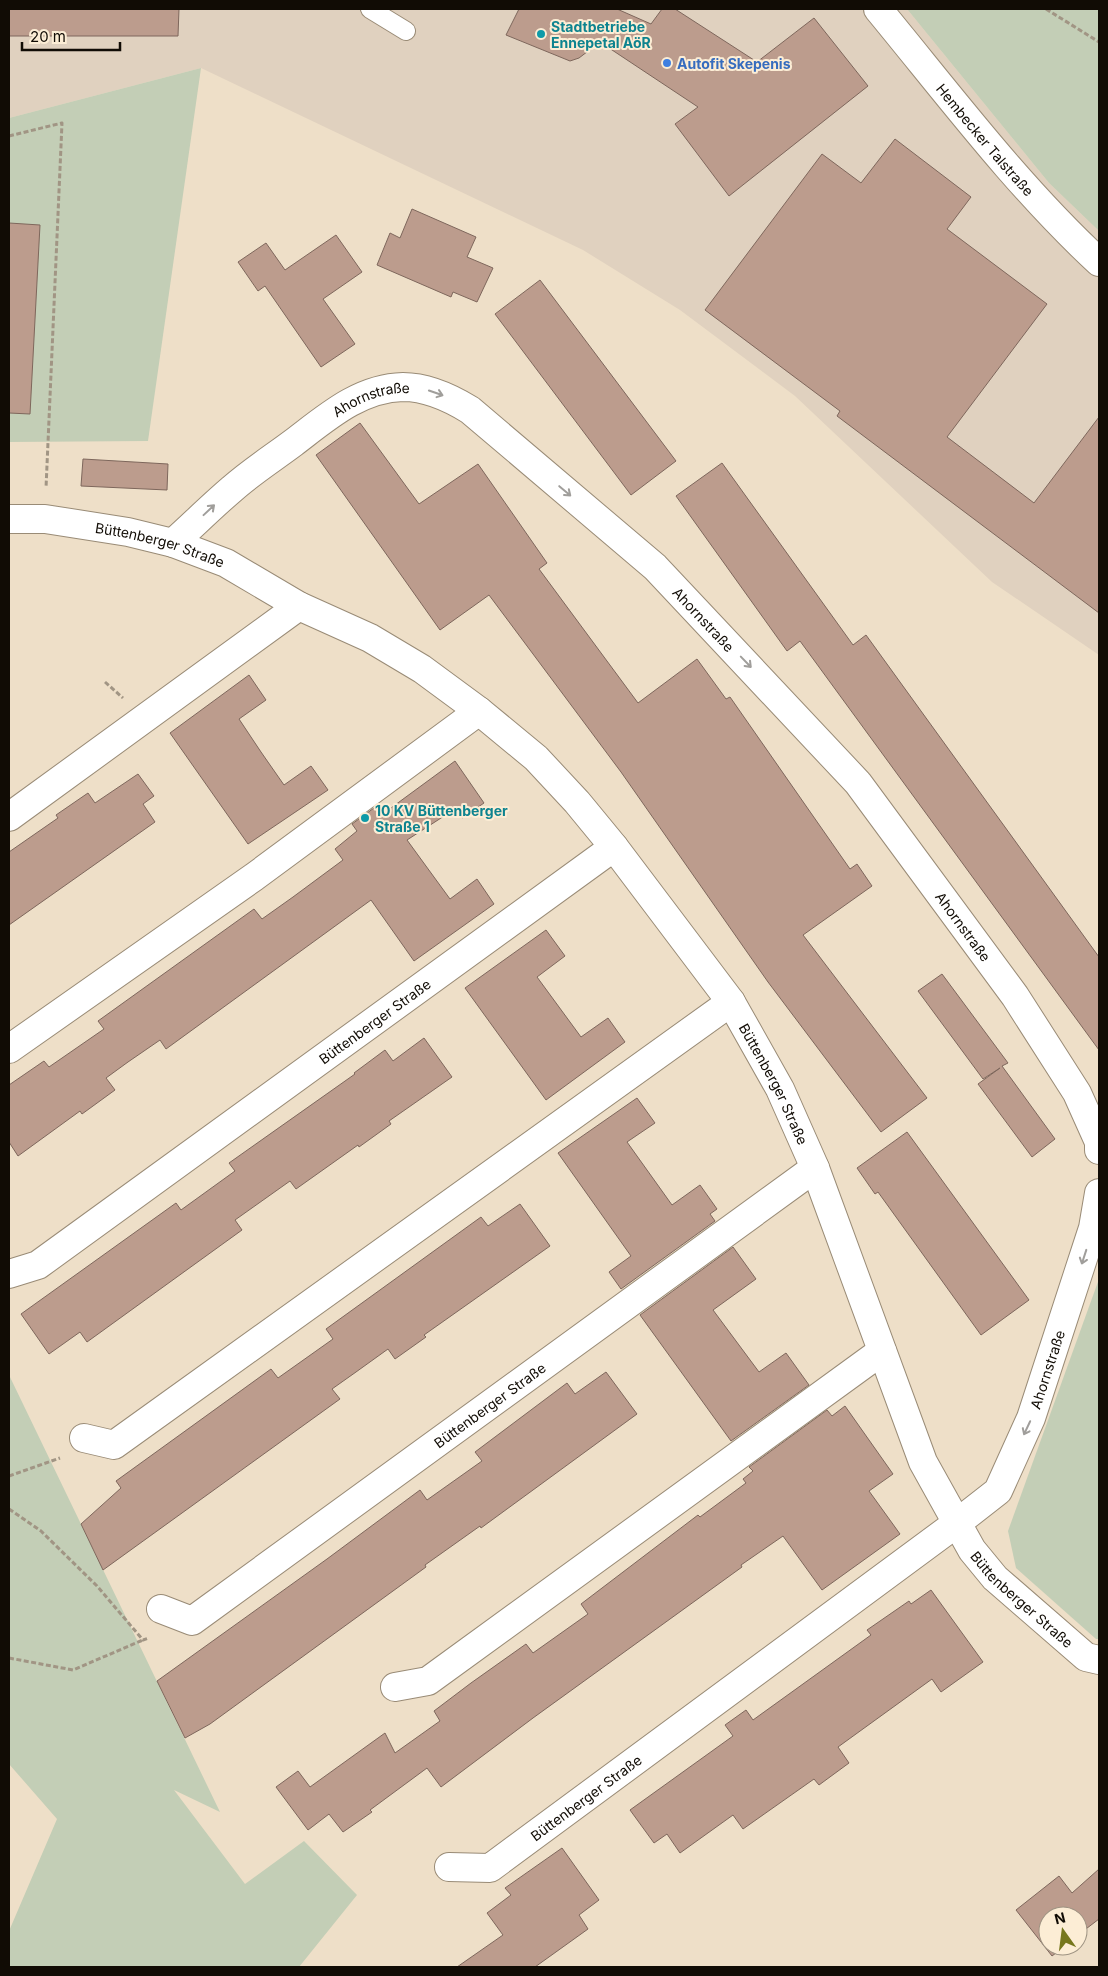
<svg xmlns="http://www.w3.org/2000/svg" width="1108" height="1976" viewBox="0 0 1108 1976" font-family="Inter,sans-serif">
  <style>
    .industrial { fill: #e0d1bf }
    .green { fill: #c3ceb6 }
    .building { fill: #bc9c8d; stroke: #7e675c }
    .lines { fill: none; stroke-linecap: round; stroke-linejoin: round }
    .lane-casing { stroke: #998b76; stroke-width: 20 }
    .street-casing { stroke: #998b76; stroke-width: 30 }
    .secondary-casing { stroke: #998b76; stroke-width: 30 }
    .path { stroke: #a19584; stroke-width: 3; stroke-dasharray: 5 2.5; stroke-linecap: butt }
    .lane { stroke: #fff; stroke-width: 18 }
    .street { stroke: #fff; stroke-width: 28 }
    .secondary { stroke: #fff; stroke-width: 28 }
    .oneway { stroke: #a09e9b }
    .culture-dot { fill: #0f9aa8; stroke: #fcedd5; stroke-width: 2 }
    .shop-dot { fill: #3f7fe0; stroke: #fcedd5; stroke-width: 2 }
    .labels { text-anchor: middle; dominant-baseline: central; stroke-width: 4; stroke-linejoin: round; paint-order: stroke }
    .culture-label { font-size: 14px; font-weight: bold; fill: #0d838f; stroke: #fcedd5; text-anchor: start }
    .shop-label { font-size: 14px; font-weight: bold; fill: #366cbe; stroke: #fcedd5; text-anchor: start }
    .street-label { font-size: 14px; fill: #110c05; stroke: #fcedd5 }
  </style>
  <rect width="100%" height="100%" fill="#eedfc8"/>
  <polygon class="industrial" points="9,9 907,9 1049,183 1099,231 1099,655 992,582 795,396 680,310 583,250 201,68 9,118"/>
  <g class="green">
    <polygon points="907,9 1099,9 1099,231 1049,183"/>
    <polygon points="201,68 148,441 9,442 9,118"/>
    <polygon points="1099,1279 1099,1639 1096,1639 1016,1568 1008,1531"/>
    <polygon points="9,1375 220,1812 174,1790 245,1884 304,1841 357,1895 299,1967 9,1967 9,1931 57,1819 9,1764"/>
  </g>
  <g class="building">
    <polygon points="9,9 179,9 178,36 9,36"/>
    <polygon points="519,9 617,9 651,24 662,9 675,9 757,62 814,18 868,86 729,196 675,124 698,107 600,42 579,58 570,61 506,35"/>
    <polygon points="895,139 971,197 947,229 1047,304 947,437 1034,503 1099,417 1099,613 837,416 840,411 705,310 822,154 861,183"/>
    <polygon points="412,209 476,237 467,257 493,268 477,302 453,292 451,297 377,265 390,233 400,238"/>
    <polygon points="9,223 40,225 30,414 9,413"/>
    <polygon points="336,235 362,272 323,299 355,344 321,367 265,286 258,291 238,262 266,243 285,270"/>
    <polygon points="540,280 676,461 631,495 495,314"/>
    <polygon points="360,423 419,504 478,464 547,563 539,569 638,703 697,659 726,699 730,697 850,869 857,864 872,886 803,935 927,1098 881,1132 768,982 621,772 489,595 440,630 316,455"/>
    <polygon points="83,459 168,464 167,490 81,486"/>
    <polygon points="722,463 853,645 866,635 1099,957 1099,1050 800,641 787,651 676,496"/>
    <polygon points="249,675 266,700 239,719 261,752 284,785 311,766 328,790 248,844 170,733"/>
    <polygon points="455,761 484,803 462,818 455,809 407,840 450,899 477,879 494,904 414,961 371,900 166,1049 160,1040 128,1062 106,1078 115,1090 82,1114 80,1111 18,1156 9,1142 9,1085 44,1061 49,1067 104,1029 98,1021 254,909 262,919 293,897 343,860 335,849 357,831 352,824 374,808 380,816"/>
    <polygon points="138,774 154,796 143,804 155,822 9,925 9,852 58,818 56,815 88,793 95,803"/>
    <polygon points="546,930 565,956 537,977 581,1037 608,1018 625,1042 546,1100 465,988"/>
    <polygon points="942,974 1008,1063 1002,1066 1055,1139 1032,1157 978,1084 1000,1068 983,1079 918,991"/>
    <polygon points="424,1038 452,1077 389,1121 391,1124 359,1147 358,1145 296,1189 290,1181 235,1220 242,1230 87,1342 80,1332 49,1354 21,1314 176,1203 181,1210 235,1171 229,1163 355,1074 354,1073 385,1050 393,1061"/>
    <polygon points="637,1098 655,1123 627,1142 672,1205 700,1185 717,1209 710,1214 715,1221 621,1289 609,1272 631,1256 558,1153"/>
    <polygon points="907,1132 1029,1300 981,1335 878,1192 875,1194 857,1168"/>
    <polygon points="520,1204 550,1246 424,1335 426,1337 395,1359 388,1349 356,1372 332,1389 340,1399 103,1570 81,1524 121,1488 116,1481 271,1369 278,1378 333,1339 326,1329 481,1217 488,1226"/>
    <polygon points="733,1247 756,1279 713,1310 759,1372 786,1353 809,1385 731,1441 640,1315"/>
    <polygon points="606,1372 637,1414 481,1528 480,1526 425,1565 426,1567 210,1724 185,1738 157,1681 327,1559 420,1490 427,1500 482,1461 475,1452 567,1383 575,1394"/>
    <polygon points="845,1406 893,1474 869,1491 900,1534 822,1590 783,1536 741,1565 742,1567 533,1718 441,1787 427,1768 370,1810 372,1812 343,1832 329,1814 308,1830 276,1787 298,1771 310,1787 385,1733 395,1753 440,1721 434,1711 471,1683 526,1644 533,1653 588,1614 581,1604 698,1515 700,1517 746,1483 743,1479 753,1471 749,1467 827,1410 832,1416"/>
    <polygon points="931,1590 983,1662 941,1692 932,1679 838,1747 849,1763 819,1785 814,1779 743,1829 733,1815 680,1853 667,1834 654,1843 630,1810 733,1736 725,1725 746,1710 753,1720 871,1635 867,1630 909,1601 911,1604"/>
    <polygon points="562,1848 599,1900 579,1915 588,1929 535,1967 457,1967 503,1935 487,1913 511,1895 505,1888"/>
    <polygon points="1099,1869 1099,1919 1078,1935 1078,1916 1048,1916 1048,1946 1065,1946 1052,1956 1016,1910 1059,1876 1072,1893"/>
  </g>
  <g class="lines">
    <g class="lane-casing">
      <polyline id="lane" points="370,9 406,31"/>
    </g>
    <g class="street-casing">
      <g id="street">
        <path id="s1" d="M 9,519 L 45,519 L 128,532 L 173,543 L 226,563 L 299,606 L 370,638 L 422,669 L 479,711 L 536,758 L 577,802 L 614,847 L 731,1002 L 780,1089 L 815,1168 L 923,1462 L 972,1550 L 995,1578 L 1086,1657 L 1099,1660"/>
        <path id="s2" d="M 173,543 C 193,525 212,506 232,489 C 251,472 273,458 293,443 C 326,418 359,388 403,387 C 427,387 449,397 470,410 L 655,567 L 858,783 L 1015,996 L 1077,1093 L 1099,1142 L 1099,1150"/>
        <polyline points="9,817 299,606"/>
        <polyline points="9,1049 254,877 479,711"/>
        <path id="s3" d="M 9,1274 L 38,1265 L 614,847"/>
        <polyline points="84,1438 114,1445 731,1002"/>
        <path id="s4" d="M 161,1609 L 192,1621 L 815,1168"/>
        <polyline points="395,1687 428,1681 882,1351"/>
        <path id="s5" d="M 449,1867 L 490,1868 L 957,1523 L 998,1491 L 1031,1418 L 1093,1228 L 1099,1193"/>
      </g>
    </g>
    <g class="secondary-casing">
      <g id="secondary">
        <path id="s6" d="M 878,9 C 949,95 1017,186 1099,262"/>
      </g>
    </g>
    <g class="path">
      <polyline points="1046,9 1099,42"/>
      <polyline points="9,136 62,123 46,488"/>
      <polyline points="105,682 123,698"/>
      <polyline points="9,1476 60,1458"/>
      <polyline points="9,1509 41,1531 97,1586 143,1640 149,1638"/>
      <polyline points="9,1658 73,1670 143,1640"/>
    </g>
    <use href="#lane" class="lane"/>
    <use href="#street" class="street"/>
    <use href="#secondary" class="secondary"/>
  </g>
  <defs><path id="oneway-shaft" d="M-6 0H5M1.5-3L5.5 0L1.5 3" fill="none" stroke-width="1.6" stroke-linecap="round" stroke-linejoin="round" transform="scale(1.25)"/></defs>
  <g class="oneway">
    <use href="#oneway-shaft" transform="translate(436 393) rotate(19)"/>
    <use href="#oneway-shaft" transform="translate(565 491) rotate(40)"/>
    <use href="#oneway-shaft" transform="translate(209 510) rotate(-43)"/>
    <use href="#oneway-shaft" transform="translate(746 662) rotate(46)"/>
    <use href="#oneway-shaft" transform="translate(1084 1257) rotate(108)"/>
    <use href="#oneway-shaft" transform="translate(1027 1428) rotate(115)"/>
  </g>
  <g class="culture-dot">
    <circle cx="541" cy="34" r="5"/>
    <circle cx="365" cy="818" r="5"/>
  </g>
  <circle class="shop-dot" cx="667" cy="63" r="5"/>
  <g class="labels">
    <g class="culture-label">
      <text x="551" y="26">Stadtbetriebe<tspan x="551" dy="16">Ennepetal AöR</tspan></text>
      <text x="375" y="810">10 KV Büttenberger<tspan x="375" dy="16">Straße 1</tspan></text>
    </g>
    <g class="shop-label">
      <text x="677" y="63">Autofit Skepenis</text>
    </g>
    <g class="street-label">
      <text stroke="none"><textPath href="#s6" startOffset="169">Hembecker Talstraße</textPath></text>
      <text stroke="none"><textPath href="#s2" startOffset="248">Ahornstraße</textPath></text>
      <text stroke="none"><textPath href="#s1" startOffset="154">Büttenberger Straße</textPath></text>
      <text stroke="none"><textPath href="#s2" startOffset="668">Ahornstraße</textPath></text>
      <text stroke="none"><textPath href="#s2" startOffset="1071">Ahornstraße</textPath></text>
      <text stroke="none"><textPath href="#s3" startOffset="446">Büttenberger Straße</textPath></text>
      <text stroke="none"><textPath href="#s1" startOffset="996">Büttenberger Straße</textPath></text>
      <text stroke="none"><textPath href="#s5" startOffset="805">Ahornstraße</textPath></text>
      <text stroke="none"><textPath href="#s4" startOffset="401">Büttenberger Straße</textPath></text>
      <text stroke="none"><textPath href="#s1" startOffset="1574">Büttenberger Straße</textPath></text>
      <text stroke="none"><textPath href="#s5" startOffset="160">Büttenberger Straße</textPath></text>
    </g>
  </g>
  <rect width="1108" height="1976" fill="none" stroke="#110c05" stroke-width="20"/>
  <g transform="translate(1063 1931) rotate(346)"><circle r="24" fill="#fcedd5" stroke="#9e9382"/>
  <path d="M0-4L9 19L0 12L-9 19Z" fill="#77771d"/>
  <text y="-8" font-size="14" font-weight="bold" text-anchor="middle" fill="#110c05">N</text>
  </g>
  <path d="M22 42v8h98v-8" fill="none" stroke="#110c05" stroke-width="2.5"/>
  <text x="30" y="42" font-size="15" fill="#110c05" stroke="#fcedd5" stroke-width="4" paint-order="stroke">20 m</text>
</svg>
